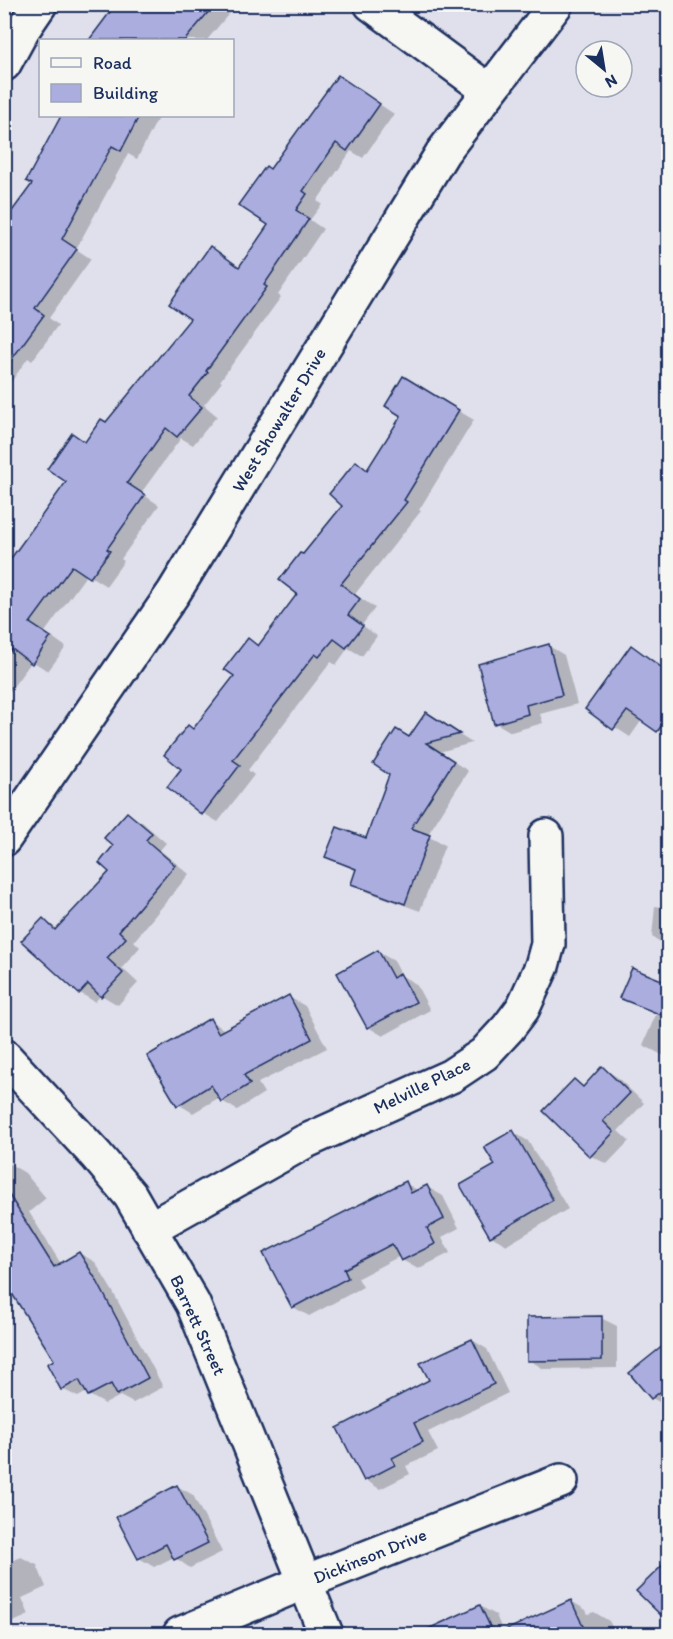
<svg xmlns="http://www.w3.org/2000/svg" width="673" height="1639" viewBox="0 0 673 1639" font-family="Itim,sans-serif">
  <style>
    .shadow { fill: #0003 }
    .building { fill: #acaddf; stroke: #1b2f5e; stroke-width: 1.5 }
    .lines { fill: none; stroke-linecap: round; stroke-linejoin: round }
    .minor-casing { stroke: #1b2f5e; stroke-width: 38 }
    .minor { stroke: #f6f6f2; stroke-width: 33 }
    .labels { text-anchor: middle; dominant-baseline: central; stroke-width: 4.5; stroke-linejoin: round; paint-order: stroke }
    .street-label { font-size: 18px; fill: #1b2f5e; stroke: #f6f6f2 }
  </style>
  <rect width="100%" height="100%" fill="#e0e0ec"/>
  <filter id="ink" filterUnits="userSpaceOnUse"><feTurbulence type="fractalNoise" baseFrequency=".0167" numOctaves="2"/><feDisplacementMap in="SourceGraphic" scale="12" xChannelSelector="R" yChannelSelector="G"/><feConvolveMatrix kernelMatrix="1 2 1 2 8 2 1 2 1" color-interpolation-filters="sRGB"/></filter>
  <g filter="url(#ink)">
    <g class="shadow">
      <polygon points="118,4 237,4 207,40 95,40"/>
      <polygon points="339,77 394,114 363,158 351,151 317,201 322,204 310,220 323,229 278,295 281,297 220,381 222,382 204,405 217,416 193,445 181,438 141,493 159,505 121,559 124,561 106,586 87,574 45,632 66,647 48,671 32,661 4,699 4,570 68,482 86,443 106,423 192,318 210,248 240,267 270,224 271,171"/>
      <polygon points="56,116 159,116 137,159 128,154 76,249 91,259 49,318 58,325 32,361 28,358 4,392 4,224 34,184 61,119"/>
      <polygon points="403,378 474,420 419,510 421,511 355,594 375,608 362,625 377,636 362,656 348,648 336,665 331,662 248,770 254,775 218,822 203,813 183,768 194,730 236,676 248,640 259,646 299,593 303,556 344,505 356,463 369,470 403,415"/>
      <polygon points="549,646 564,655 577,704 540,714 543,723 511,732 496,723"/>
      <polygon points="632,647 668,672 668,737 642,720 630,737 587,709"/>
      <polygon points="441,723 472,743 439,752 468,771 427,836 445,845 420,911 368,892 353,883 357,871 327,857 367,840 410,738"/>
      <polygon points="127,814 142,822 166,843 160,850 189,874 134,941 140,947 122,968 138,983 118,1005 101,995 95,1002 80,993 43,920 58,929 111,872 115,846"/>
      <polygon points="655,906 668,908 668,946 652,937"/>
      <polygon points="378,952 394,961 402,976 416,984 430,1010 383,1036 368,1027"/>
      <polygon points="668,985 668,1058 643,1045 656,1014 621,997"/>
      <polygon points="289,997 305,1006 327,1048 258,1083 264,1093 237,1110 222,1101 220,1097 193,1113 178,1104 210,1020 226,1031"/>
      <polygon points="602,1068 617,1077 644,1103 618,1131 629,1141 607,1164 591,1156 574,1081 585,1087"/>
      <polygon points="513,1132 528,1141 568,1209 507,1245 491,1236 497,1166"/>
      <polygon points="10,1164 25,1173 46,1198 29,1212 61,1264 79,1253 95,1262 113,1292 163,1387 133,1403 120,1396 105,1404 89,1395 87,1392 78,1397 62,1389 56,1361 4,1278 4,1168"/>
      <polygon points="405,1183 419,1191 427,1187 443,1196 459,1228 442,1237 450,1253 418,1269 402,1260 400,1256 358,1278 363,1287 309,1316 293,1307"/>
      <polygon points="601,1318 617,1326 617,1368 544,1369 529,1360"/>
      <polygon points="472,1340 487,1349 508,1393 428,1432 438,1451 406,1466 410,1474 380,1489 365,1480 431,1381"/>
      <polygon points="668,1343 668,1407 652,1398 632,1373"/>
      <polygon points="177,1486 193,1495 222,1552 190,1568 174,1557 154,1567 139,1558"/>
      <polygon points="21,1557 37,1565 46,1587 22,1598 29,1615 9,1624 11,1630 4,1633 4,1560 7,1563"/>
      <polygon points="571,1601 586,1610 588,1614 594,1612 609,1621 616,1634 418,1634 480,1606 496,1615 503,1632"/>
    </g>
    <g class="building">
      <polygon points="116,4 215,4 185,40 89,40"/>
      <polygon points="338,75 380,104 347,151 336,143 303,191 307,194 296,210 309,219 264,285 267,287 206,371 208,372 189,396 202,407 177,437 166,428 127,483 145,495 107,549 110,551 90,578 72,566 30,623 51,637 32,664 12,649 4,658 4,568 66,482 47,469 72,433 85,442 101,419 106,422 190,319 169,304 210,246 239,267 268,225 238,205 266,166 270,169"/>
      <polygon points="61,116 139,116 121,151 112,146 62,239 77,249 35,308 44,315 4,370 4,222 32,184 26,181"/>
      <polygon points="403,376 459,410 404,500 407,502 341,584 360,599 348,615 363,626 346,648 334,639 319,657 315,654 233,760 240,765 202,815 167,787 181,769 164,755 188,725 193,729 234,676 224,669 248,638 258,646 297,594 279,580 300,553 303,554 342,506 329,494 356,461 367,470 401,416 385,406"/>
      <polygon points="549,644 562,695 526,705 528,714 494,724 478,664"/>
      <polygon points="631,645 669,673 669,715 657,732 627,711 613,730 585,709"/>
      <polygon points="426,712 460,734 426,743 454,761 411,828 430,835 405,904 351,884 356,869 325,857 337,827 366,838 389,775 373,764 396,729 409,737"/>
      <polygon points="127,812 152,833 146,840 175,865 119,931 126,938 107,958 123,973 101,997 88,984 79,994 21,941 43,918 55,930 109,872 99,863 113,846 104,838"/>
      <polygon points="378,950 393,978 400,973 416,1002 367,1028 337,973"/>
      <polygon points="632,968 669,983 669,1018 619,998"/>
      <polygon points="289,995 312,1039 244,1075 250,1084 221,1102 211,1085 177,1106 147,1056 210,1018 218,1033"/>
      <polygon points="602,1066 630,1093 603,1121 614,1132 590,1157 543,1111 574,1079 583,1087"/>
      <polygon points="513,1130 553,1200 490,1237 460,1185 495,1165 484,1147"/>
      <polygon points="406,1181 411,1193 427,1185 444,1219 427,1228 435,1244 401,1261 392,1244 344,1269 348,1278 292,1308 263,1253"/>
      <polygon points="4,1187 54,1267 79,1252 97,1281 148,1378 117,1395 111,1384 88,1396 79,1380 61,1390 47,1364 54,1360 4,1281"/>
      <polygon points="602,1316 602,1360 527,1361 527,1317"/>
      <polygon points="472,1339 494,1384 414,1423 423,1442 392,1458 395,1465 364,1481 337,1428 429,1380 420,1363"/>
      <polygon points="669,1341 669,1385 651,1399 629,1373"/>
      <polygon points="177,1485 208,1543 174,1560 166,1544 138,1559 116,1517"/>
      <polygon points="669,1559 669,1623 636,1591"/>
      <polygon points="571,1600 587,1635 495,1635"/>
      <polygon points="480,1605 494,1635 415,1635"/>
    </g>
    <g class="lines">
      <g class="minor-casing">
        <g id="minor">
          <polyline points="371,4 488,90"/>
          <polyline points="4,64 23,29 40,4"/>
          <polyline points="4,839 174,592 443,152 556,4"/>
          <polyline points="4,1056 96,1155 130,1195 193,1304 326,1634"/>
          <polyline points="149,1229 304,1142 451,1076 484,1054 508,1028 523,1008 542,966 548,944 546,836"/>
          <polyline points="180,1634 305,1582 561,1481"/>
        </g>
      </g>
      <use href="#minor" class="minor"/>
    </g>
  </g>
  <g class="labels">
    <g class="street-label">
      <text transform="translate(279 420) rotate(-59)">West Showalter Drive</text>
      <text transform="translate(422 1086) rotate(-26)">Melville Place</text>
      <text transform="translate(198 1325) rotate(65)">Barrett Street</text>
      <text transform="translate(370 1556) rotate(-22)">Dickinson Drive</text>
    </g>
  </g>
  <rect width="673" height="1639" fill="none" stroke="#f6f6f2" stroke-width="24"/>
  <rect x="12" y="12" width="649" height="1615" fill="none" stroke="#1b2f5e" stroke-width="2" filter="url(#ink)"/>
  <rect x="39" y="39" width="195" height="78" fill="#f6f6f2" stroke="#9ea6b7" stroke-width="1.5"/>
  <rect x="51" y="58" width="30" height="9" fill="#f6f6f2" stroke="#9ea6b7" stroke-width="1.5"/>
  <text x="93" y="69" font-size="18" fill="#1b2f5e">Road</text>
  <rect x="51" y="84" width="30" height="18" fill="#acaddf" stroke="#9ea6b7" stroke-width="1.5"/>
  <text x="93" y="99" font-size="18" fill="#1b2f5e">Building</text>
  <g transform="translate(604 69) rotate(150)"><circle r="28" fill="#f6f6f2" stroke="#9ea6b7" stroke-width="1.5"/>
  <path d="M0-4.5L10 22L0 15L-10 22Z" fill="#1b2f5e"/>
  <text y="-9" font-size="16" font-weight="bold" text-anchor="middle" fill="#1b2f5e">N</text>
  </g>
</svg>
